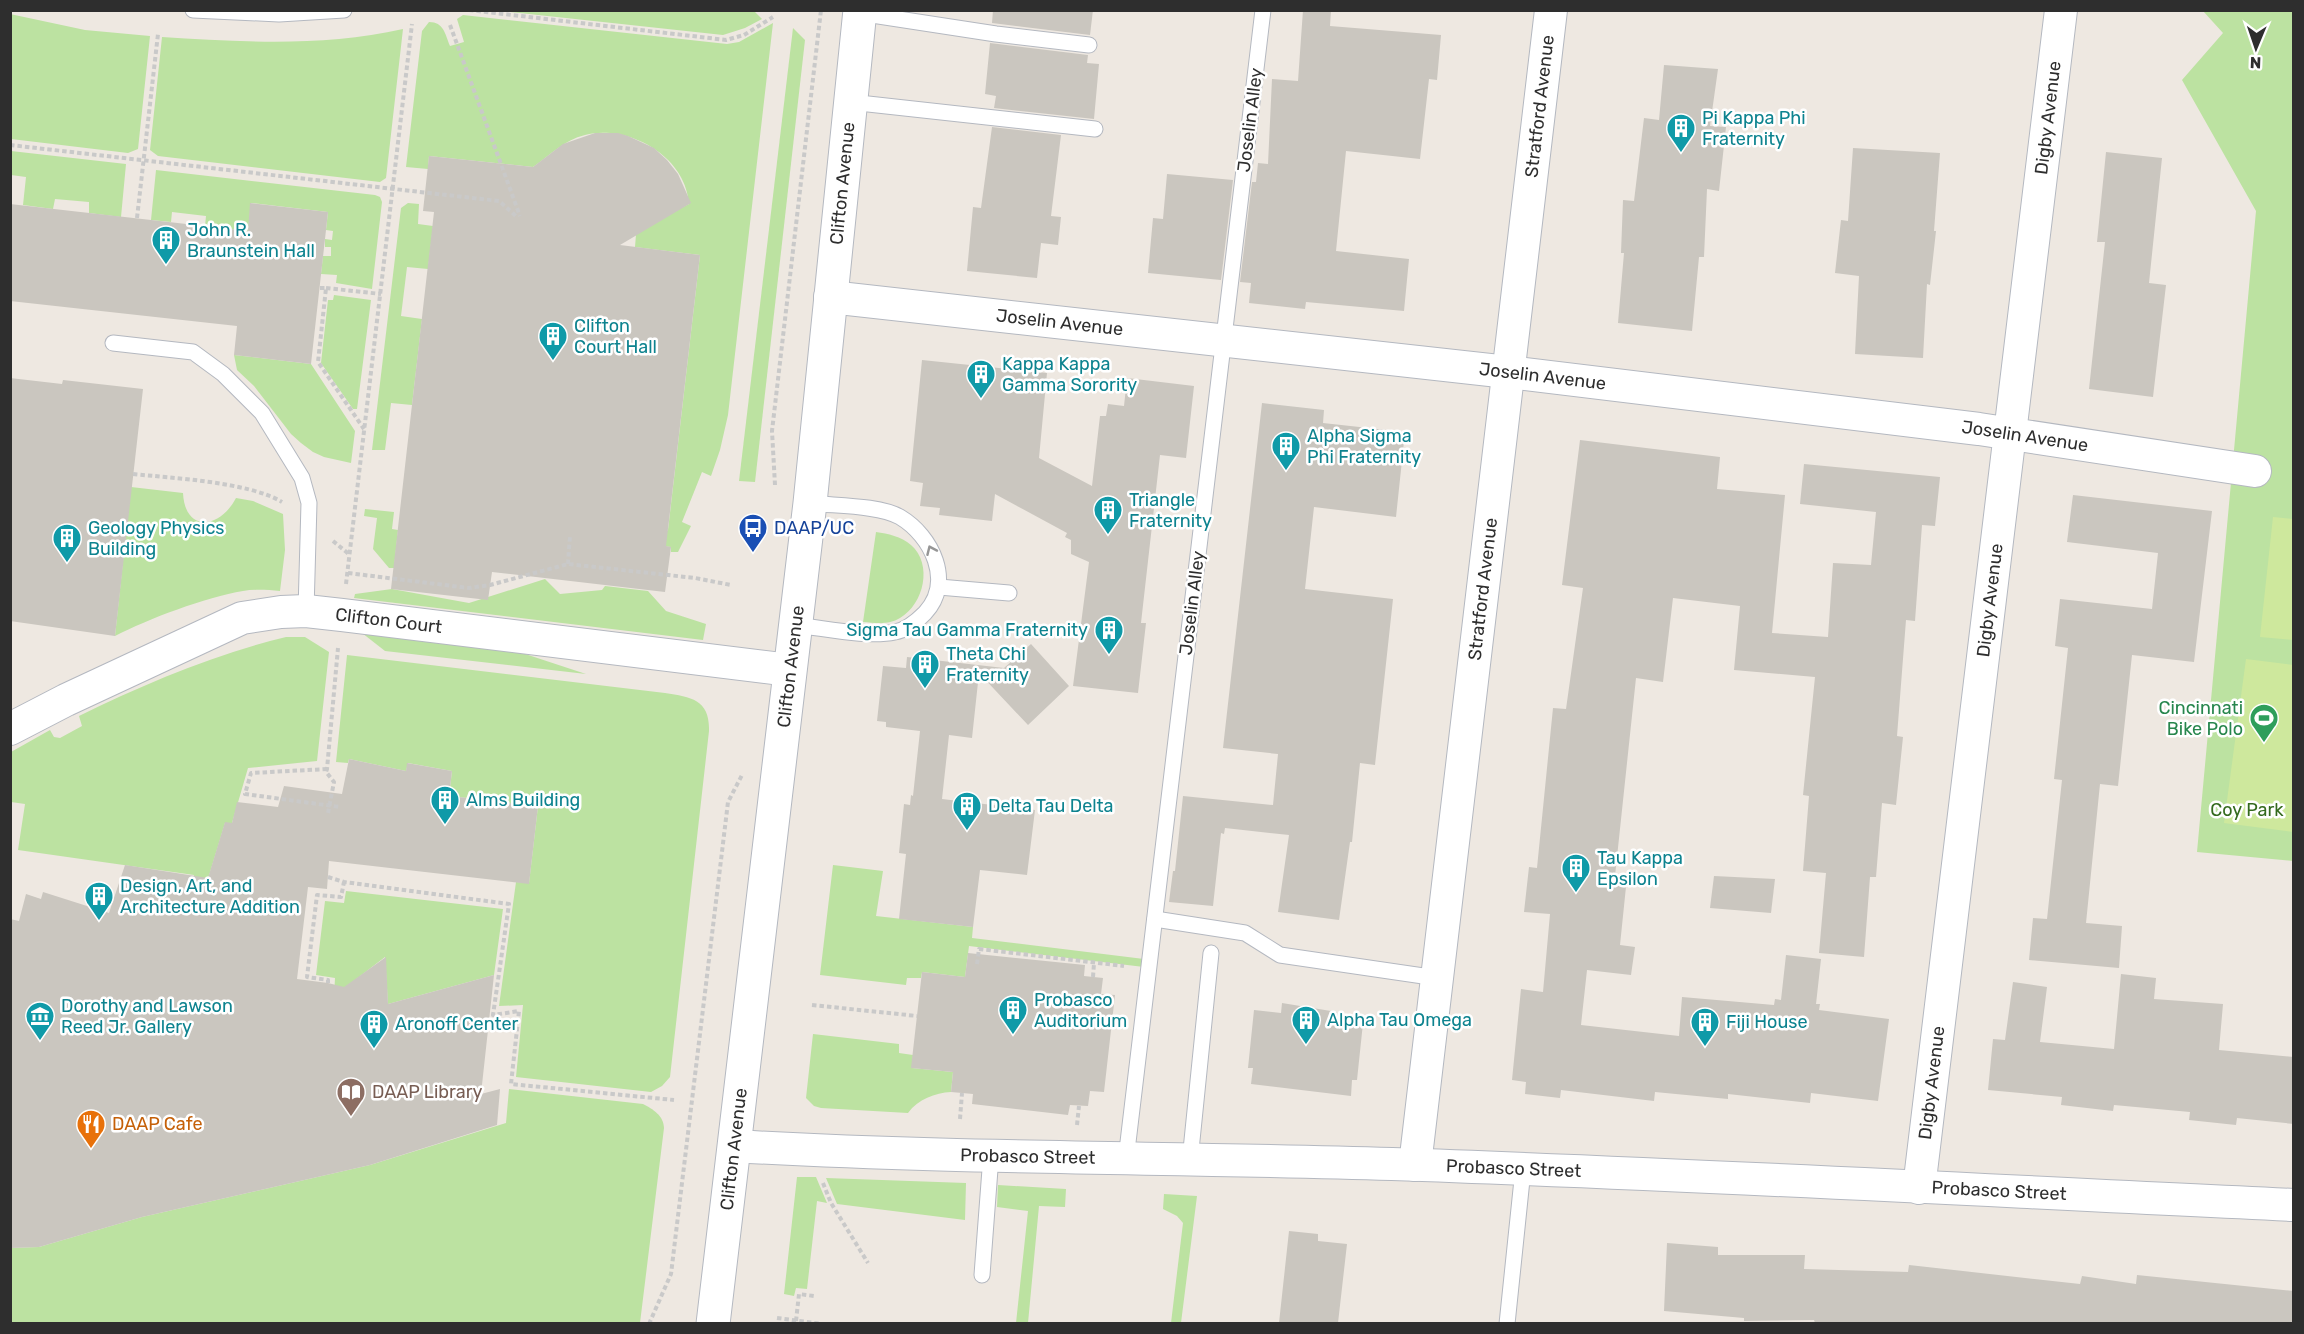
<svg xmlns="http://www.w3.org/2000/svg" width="2304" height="1334" viewBox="0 0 2304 1334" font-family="Rubik,sans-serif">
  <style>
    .green { fill: #bce2a1 }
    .pitch { fill: #cee89d }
    .building { fill: #cac6bf }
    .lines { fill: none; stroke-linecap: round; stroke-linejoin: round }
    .service-casing { stroke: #b4b8c0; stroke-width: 17 }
    .minor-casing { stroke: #b4b8c0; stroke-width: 34 }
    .secondary-casing { stroke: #b4b8c0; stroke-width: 35 }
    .path { stroke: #c9c9c9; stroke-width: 4; stroke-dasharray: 4.5 3; stroke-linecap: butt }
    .service { stroke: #fff; stroke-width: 15 }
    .minor { stroke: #fff; stroke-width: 32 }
    .secondary { stroke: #fff; stroke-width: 33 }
    .oneway { stroke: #969696 }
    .labels { text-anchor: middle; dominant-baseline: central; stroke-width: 5; stroke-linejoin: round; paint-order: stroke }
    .street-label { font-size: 18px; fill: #2e2e2e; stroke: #fff }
    .culture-label { font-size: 18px; fill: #0d838f; stroke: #fff; text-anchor: start }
    .transit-label { font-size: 18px; fill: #164399; stroke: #fff; text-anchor: start }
    .leisure-label { font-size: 18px; fill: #27864d; stroke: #fff; text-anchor: end }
    .park-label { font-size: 18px; fill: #346a1e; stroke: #fff }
    .education-label { font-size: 18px; fill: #785e54; stroke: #fff; text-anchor: start }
    .food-label { font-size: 18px; fill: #c56008; stroke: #fff; text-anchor: start }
  </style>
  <rect width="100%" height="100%" fill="#eee8e1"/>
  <g class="green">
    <polygon points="753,10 762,19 745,28 723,35 500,11"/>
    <polygon points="2203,11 2293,11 2293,861 2197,852 2256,211 2182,80 2223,33"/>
    <polygon points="10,14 85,30 150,36 138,149 128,153 11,139"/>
    <path d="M 463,15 L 727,44 L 739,42 L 773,23 L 728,415 L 720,450 L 711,476 L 702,472 L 682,522 L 691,526 L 678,552 L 671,552 L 671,547 L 651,545 L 668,530 L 700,255 L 635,247 L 637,222 L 660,218 L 689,204 C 686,156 628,124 585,135 C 564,140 550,155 533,167 L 429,156 L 428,169 L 406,167 L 422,31 L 429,22 C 444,22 445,34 450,46 L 464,42 L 457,19 Z"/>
    <polygon points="793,28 805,40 755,482 739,481"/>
    <path d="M 403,29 L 386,178 L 380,182 L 158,156 L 150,150 L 162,37 C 242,42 324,47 403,29 Z"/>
    <polygon points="11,151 126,164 121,217 89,213 89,202 55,199 53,209 23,205 26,177 11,175"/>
    <polygon points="156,170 375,195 380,197 382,202 372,289 336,283 337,275 321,274 323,256 331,256 331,247 325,247 325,239 332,240 333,231 326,230 328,212 251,203 248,231 205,226 206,216 172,212 171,222 151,220"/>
    <polygon points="408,203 419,204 418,224 433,226 428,269 407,267 401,316 422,319 412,405 391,403 385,450 372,450 401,208"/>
    <polygon points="334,295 371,300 357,409 353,409 321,363 328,300 333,300"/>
    <polygon points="234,355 311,364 355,431 351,463 324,457 313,452 301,443 291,434 254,386 237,370"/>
    <path d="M 131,487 L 183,493 C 185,533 220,529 236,498 L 253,501 L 283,514 L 285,550 L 280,591 C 268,590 255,589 243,591 C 206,597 148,619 115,636 Z"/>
    <polygon points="365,509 394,512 392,529 398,530 394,568 389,568 373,549 377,518 364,516"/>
    <path d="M 876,532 C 888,534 901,536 911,545 C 933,564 924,604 900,618 C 889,625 876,623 863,622 Z"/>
    <polygon points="545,579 560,594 602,590 605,586 648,591 666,611 706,624 703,640 354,598 355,594 392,589 469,603"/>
    <polygon points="362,633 513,650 586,674 385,651"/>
    <path d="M 286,637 L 305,637 L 329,652 L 317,761 L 248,768 L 232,823 L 225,823 L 190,938 L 177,934 L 194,875 L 18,850 L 25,804 L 11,802 L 11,752 L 50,730 L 54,737 L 60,738 L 82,726 L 79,716 C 144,684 215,654 286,637 Z"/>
    <path d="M 347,655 L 665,693 C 692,697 710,700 709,731 L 670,1077 L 662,1086 L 651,1092 L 516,1077 L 523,1005 L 499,1006 L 516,882 L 529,883 L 538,806 L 449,796 L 452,771 L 408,763 L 406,771 L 349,759 L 348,763 L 336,762 Z"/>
    <polygon points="833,865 883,871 876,916 973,927 972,938 1144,959 1144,967 969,946 965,977 922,972 921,978 907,978 906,985 820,975"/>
    <polygon points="346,891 503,909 494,975 388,1004 385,957 334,996 335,978 316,975 325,901 344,903"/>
    <path d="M 813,1034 L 899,1044 L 899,1053 L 913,1055 L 912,1068 L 953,1072 L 951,1092 C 935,1093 918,1099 908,1113 L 821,1108 L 814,1106 L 806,1098 Z"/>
    <path d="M 509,1089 L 643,1104 C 653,1109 664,1116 664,1128 L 640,1323 L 11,1323 L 10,1248 L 39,1247 L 142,1217 L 370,1165 L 506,1123 Z"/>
    <polygon points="797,1177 816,1177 827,1203 817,1201 807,1289 796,1288 794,1296 784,1294"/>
    <polygon points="826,1178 966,1183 965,1220 837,1204"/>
    <polygon points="998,1185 1066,1189 1065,1207 1039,1206 1028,1323 1016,1323 1028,1211 997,1207"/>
    <polygon points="1164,1194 1197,1196 1181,1323 1171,1323 1183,1223 1177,1216 1163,1209"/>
  </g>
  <g class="pitch">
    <polygon points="2273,517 2293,519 2293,640 2260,637"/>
    <polygon points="2246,659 2293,665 2293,832 2224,823"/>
  </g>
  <g class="building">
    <polygon points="993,10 1093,10 1090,35 992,23"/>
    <polygon points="1303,10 1331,10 1330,26 1441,35 1437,80 1429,79 1420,159 1346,151 1336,251 1409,259 1404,311 1306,302 1305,309 1249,303 1251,283 1240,282 1252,182 1256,182 1258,163 1268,164 1272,79 1298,81"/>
    <polygon points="990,43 1088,55 1087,63 1099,64 1094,119 994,108 996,96 985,94"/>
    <polygon points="1664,65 1718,69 1710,126 1726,127 1719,191 1707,189 1704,257 1699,257 1692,331 1618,323 1624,253 1621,253 1623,200 1634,201 1644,118 1659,120"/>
    <polygon points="992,127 1061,135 1051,216 1061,217 1058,245 1041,243 1037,278 967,271 973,207 981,208"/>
    <polygon points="595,133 618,133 628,136 654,148 667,160 678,174 691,203 620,245 700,255 666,546 671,547 665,592 492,572 488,600 391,589 434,212 423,211 429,156 533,167 563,144"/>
    <polygon points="1853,148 1940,153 1934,231 1936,231 1930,285 1927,284 1923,358 1855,354 1859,276 1835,273 1841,220 1848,221"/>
    <polygon points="2106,152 2162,158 2149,283 2166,285 2153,397 2089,389 2105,242 2097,242"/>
    <polygon points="1167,174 1233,180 1221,280 1148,273 1153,218 1163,219"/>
    <polygon points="250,203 328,212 311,364 234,355 237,326 10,301 10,204 248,231"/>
    <polygon points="922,360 1047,373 1039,458 1092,486 1100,416 1106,416 1108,404 1124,406 1127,378 1194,386 1186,458 1160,455 1141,623 1146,623 1138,693 1073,686 1089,562 1071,554 1071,540 1065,537 1067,533 995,494 992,521 939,515 940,508 920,506 923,483 910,481"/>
    <polygon points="10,378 62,384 63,380 143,389 115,636 10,621"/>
    <polygon points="1262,403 1324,410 1323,423 1405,432 1396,517 1314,507 1305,589 1393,599 1375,765 1360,763 1352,842 1350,842 1339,920 1278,912 1289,835 1225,828 1224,834 1221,833 1213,906 1169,902 1173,871 1175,871 1183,796 1273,805 1278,754 1223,748"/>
    <polygon points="1580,440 1720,457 1717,489 1785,495 1772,633 1828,637 1833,563 1871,565 1876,512 1800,504 1804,464 1940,477 1935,526 1922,525 1915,621 1906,620 1897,736 1903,737 1896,805 1882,803 1876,877 1870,877 1864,957 1819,953 1826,873 1803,871 1809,796 1803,795 1815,677 1734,670 1740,606 1673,598 1663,682 1636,678 1615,876 1627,877 1620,945 1635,947 1631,975 1587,970 1581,1025 1679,1036 1682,997 1774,1005 1775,999 1781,1000 1786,955 1821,959 1816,1004 1820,1004 1819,1010 1889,1019 1878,1101 1811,1093 1810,1103 1728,1094 1728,1099 1655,1092 1654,1101 1561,1090 1560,1098 1525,1094 1526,1082 1512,1080 1521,989 1543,992 1550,914 1524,912 1529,867 1537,868 1553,708 1566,709 1583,588 1562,585"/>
    <polygon points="2073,495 2212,511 2194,662 2132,655 2118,786 2100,784 2086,923 2122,926 2119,968 2029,960 2033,918 2047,919 2062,780 2054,779 2068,648 2055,646 2060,599 2152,609 2158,553 2067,542"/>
    <polygon points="1031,644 1069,686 1028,725 979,673 972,738 949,735 942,799 1035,810 1027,875 980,870 973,927 899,919 906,854 899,853 904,804 910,805 911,795 913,796 920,731 886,727 886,722 877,721 883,666 906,668 907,657 1004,668"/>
    <polygon points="349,759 406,771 407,763 452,771 449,796 538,806 529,884 329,861 327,889 308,887 297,979 328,983 344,987 386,957 388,1004 494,975 481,1094 500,1089 497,1125 370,1165 142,1217 39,1247 10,1248 10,919 19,921 26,894 41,899 43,892 109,913 125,865 208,878 225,822 232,823 237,802 278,807 284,786 342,794"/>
    <polygon points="1714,876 1775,879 1771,913 1710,908"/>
    <polygon points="968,953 1085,965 1084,976 1103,978 1101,994 1115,995 1104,1092 1090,1091 1088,1106 1070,1105 1068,1115 972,1104 973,1094 951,1092 953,1072 911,1068 922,972 965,977"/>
    <polygon points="2121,974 2156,978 2154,999 2223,1004 2219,1050 2294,1057 2294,1124 2237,1118 2236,1125 2189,1120 2190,1112 2114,1105 2113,1111 2061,1105 2062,1097 1988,1090 1993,1039 2005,1040 2013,982 2047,987 2040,1042 2114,1049"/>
    <polygon points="1282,1003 1337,1012 1336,1019 1363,1023 1357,1080 1352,1080 1351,1096 1251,1084 1253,1068 1248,1068 1254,1010 1281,1013"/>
    <polygon points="1289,1231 1318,1234 1318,1241 1347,1244 1338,1323 1279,1323"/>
    <polygon points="1667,1243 1718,1247 1718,1255 1805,1255 1804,1269 1908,1272 1909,1265 2080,1284 2082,1276 2136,1284 2137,1275 2294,1291 2294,1323 1815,1323 1814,1320 1744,1321 1744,1318 1664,1311"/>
  </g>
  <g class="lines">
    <g class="service-casing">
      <g id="service">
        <polyline points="193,10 279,14 344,10"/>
        <polyline points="859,13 996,34 1089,45"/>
        <polyline points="850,102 1095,129"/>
        <polyline points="113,343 193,352 223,374 262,413 302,478 309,503 306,611"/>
        <polyline points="939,587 1009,593"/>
        <path d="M 795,625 C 824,628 867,638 895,632 C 906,630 917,621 925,613 C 954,582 932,536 900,517 C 879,505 834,506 810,503"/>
        <polyline points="1155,919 1245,933 1280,955 1437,978"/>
        <polyline points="1126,1159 1263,10"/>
        <polyline points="1190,1160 1211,953"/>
        <polyline points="982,1275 991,1156"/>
        <polyline points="1507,1324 1523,1170"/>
      </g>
    </g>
    <g class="minor-casing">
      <g id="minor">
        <path id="s1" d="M 830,297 L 1508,372 L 1979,429 L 2255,471"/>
        <path id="s2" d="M 10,729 L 66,700 L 242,618 L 281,612 L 306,611 L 342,615 L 790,670"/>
        <path id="s3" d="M 734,1146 C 953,1159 1173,1157 1392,1164 C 1693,1174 1993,1191 2294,1205"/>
        <path id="s4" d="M 1415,1165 L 1551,10"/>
        <path id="s5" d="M 1919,1188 L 2061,10"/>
      </g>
    </g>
    <g class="secondary-casing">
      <g id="secondary">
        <path id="s6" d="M 713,1324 L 810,503 L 860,10"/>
      </g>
    </g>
    <g class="path">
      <polyline points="469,10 726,40 744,35 773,17"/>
      <polyline points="450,25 520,216"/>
      <polyline points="10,145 499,201 517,217"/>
      <polyline points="137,218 158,34"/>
      <polyline points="320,288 326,288 318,362 364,429"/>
      <polyline points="326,288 381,294"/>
      <path d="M 133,474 C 172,478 249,482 282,502"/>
      <polyline points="775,485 772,431 821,10"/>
      <polyline points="333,541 350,555"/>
      <polyline points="568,564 570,536"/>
      <polyline points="348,573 469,588 490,585 568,564 695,578 731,585"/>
      <polyline points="346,584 412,24"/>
      <polyline points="327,769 251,773 245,794 340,807"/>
      <polyline points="328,813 334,782 326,772 327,769 338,648"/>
      <polyline points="328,877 344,882 509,904 493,1015 519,1011 511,1084 674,1100"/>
      <polyline points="977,964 979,949 1124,966"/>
      <polyline points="1093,977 1094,963"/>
      <polyline points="328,983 328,980 307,977 317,895 341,897 344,882"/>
      <polyline points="812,1005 917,1016"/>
      <polyline points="960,1119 962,1093"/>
      <polyline points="1077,1125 1079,1106"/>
      <polyline points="823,1183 831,1203 868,1263"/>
      <polyline points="777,1318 822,1324"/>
      <polyline points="796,1321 799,1294 814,1296"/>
      <polyline points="649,1324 671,1274 728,802 742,775"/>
    </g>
    <use href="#service" class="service"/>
    <use href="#minor" class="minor"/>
    <use href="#secondary" class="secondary"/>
  </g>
  <defs><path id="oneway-chevron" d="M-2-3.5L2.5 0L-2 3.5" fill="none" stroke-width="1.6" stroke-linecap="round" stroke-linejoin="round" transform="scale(1.5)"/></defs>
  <use class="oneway" href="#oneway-chevron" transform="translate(931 550) rotate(-114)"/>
  <defs>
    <g id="building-pin" transform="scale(1.5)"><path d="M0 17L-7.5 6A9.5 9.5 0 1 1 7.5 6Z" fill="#0f9aa8" stroke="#fff"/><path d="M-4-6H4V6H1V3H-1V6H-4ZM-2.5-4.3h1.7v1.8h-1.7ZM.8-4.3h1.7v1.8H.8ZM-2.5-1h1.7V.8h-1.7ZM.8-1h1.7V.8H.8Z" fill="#fff"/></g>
    <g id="bus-pin" transform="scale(1.5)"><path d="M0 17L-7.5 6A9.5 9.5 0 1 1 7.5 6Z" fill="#1a4fb4" stroke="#fff"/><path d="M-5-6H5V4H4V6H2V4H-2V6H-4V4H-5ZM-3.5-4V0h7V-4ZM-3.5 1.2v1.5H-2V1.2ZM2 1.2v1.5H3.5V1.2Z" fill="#fff"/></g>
    <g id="stadium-pin" transform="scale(1.5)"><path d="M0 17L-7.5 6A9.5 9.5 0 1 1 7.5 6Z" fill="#2e9e5b" stroke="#fff"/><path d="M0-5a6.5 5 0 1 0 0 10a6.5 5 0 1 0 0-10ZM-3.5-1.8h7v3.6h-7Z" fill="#fff"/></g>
    <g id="museum-pin" transform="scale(1.5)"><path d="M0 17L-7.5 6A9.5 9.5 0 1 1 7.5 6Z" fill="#0f9aa8" stroke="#fff"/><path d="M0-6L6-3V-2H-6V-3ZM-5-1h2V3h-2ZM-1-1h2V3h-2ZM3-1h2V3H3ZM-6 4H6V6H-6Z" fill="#fff"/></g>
    <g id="library-pin" transform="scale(1.5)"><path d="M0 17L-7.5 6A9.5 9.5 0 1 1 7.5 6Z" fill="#8d6e63" stroke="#fff"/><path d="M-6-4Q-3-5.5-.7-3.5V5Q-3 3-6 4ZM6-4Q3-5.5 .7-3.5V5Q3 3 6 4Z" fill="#fff"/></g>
    <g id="restaurant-pin" transform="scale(1.5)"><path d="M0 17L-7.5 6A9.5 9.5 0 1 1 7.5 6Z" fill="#e8710a" stroke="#fff"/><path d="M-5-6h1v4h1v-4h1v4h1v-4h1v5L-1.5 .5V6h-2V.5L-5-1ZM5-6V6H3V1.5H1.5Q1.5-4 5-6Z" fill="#fff"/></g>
  </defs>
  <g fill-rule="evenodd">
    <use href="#building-pin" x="1681" y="128"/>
    <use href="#building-pin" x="166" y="240"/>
    <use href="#building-pin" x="553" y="336"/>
    <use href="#building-pin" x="981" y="374"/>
    <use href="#building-pin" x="1286" y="446"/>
    <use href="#building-pin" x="1108" y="510"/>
    <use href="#bus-pin" x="753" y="528"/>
    <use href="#building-pin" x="67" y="538"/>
    <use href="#building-pin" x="1109" y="630"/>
    <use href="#building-pin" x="925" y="664"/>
    <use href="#stadium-pin" x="2264" y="718"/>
    <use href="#building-pin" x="445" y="800"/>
    <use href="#building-pin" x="967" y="806"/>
    <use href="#building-pin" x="1576" y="868"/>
    <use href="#building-pin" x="99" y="896"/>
    <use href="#building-pin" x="1013" y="1010"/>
    <use href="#museum-pin" x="40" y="1016"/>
    <use href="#building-pin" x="1306" y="1020"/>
    <use href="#building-pin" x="1705" y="1022"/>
    <use href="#building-pin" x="374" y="1024"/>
    <use href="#library-pin" x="351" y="1092"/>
    <use href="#restaurant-pin" x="91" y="1124"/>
  </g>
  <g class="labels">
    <g class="street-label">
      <text stroke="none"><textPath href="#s4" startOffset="1066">Stratford Avenue</textPath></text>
      <text stroke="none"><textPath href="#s5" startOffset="1078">Digby Avenue</textPath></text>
      <text transform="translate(1250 120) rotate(-83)">Joselin Alley</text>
      <text stroke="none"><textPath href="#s6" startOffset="1148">Clifton Avenue</textPath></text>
      <text stroke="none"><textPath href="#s1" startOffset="231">Joselin Avenue</textPath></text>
      <text stroke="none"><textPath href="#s1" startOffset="717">Joselin Avenue</textPath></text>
      <text stroke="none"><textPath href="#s1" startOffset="1203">Joselin Avenue</textPath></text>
      <text stroke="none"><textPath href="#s4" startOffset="580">Stratford Avenue</textPath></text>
      <text stroke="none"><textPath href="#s5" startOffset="592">Digby Avenue</textPath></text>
      <text transform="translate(1192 603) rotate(-83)">Joselin Alley</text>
      <text stroke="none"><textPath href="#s2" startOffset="405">Clifton Court</textPath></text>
      <text stroke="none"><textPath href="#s6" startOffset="662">Clifton Avenue</textPath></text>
      <text stroke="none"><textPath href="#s5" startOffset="106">Digby Avenue</textPath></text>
      <text stroke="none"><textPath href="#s6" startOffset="176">Clifton Avenue</textPath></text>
      <text stroke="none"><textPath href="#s3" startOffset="294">Probasco Street</textPath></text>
      <text stroke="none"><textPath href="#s3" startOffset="780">Probasco Street</textPath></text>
      <text stroke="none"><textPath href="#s3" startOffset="1266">Probasco Street</textPath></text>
    </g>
    <g class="culture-label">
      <text x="1702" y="118">Pi Kappa Phi<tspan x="1702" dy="21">Fraternity</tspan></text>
      <text x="187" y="230">John R.<tspan x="187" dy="21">Braunstein Hall</tspan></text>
      <text x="574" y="326">Clifton<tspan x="574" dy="21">Court Hall</tspan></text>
      <text x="1002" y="364">Kappa Kappa<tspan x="1002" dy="21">Gamma Sorority</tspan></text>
      <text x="1307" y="436">Alpha Sigma<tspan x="1307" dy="21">Phi Fraternity</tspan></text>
      <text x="1129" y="500">Triangle<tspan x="1129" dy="21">Fraternity</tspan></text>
      <text x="88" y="528">Geology Physics<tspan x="88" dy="21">Building</tspan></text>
      <text x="1088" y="630" text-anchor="end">Sigma Tau Gamma Fraternity</text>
      <text x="946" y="654">Theta Chi<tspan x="946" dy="21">Fraternity</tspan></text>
      <text x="466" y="800">Alms Building</text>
      <text x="988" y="806">Delta Tau Delta</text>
      <text x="1597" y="858">Tau Kappa<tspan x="1597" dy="21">Epsilon</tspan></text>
      <text x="120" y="886">Design, Art, and<tspan x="120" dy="21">Architecture Addition</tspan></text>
      <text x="1034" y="1000">Probasco<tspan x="1034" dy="21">Auditorium</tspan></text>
      <text x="61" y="1006">Dorothy and Lawson<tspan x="61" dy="21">Reed Jr. Gallery</tspan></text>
      <text x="1327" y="1020">Alpha Tau Omega</text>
      <text x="1726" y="1022">Fiji House</text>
      <text x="395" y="1024">Aronoff Center</text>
    </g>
    <g class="transit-label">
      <text x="774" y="528">DAAP/UC</text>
    </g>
    <g class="leisure-label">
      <text x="2243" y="708">Cincinnati<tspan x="2243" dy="21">Bike Polo</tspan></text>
    </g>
    <g class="park-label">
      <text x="2247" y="810">Coy Park</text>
    </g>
    <g class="education-label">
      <text x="372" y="1092">DAAP Library</text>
    </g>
    <g class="food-label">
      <text x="112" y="1124">DAAP Cafe</text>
    </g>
  </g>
  <rect width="2304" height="1334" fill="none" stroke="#2e2e2e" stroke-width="24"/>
  <g transform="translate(2256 48) rotate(182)" stroke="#ffffff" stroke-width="4.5" paint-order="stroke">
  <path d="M0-4.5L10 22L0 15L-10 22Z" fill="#2e2e2e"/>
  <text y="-9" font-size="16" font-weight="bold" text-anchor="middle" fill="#2e2e2e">N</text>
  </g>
</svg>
